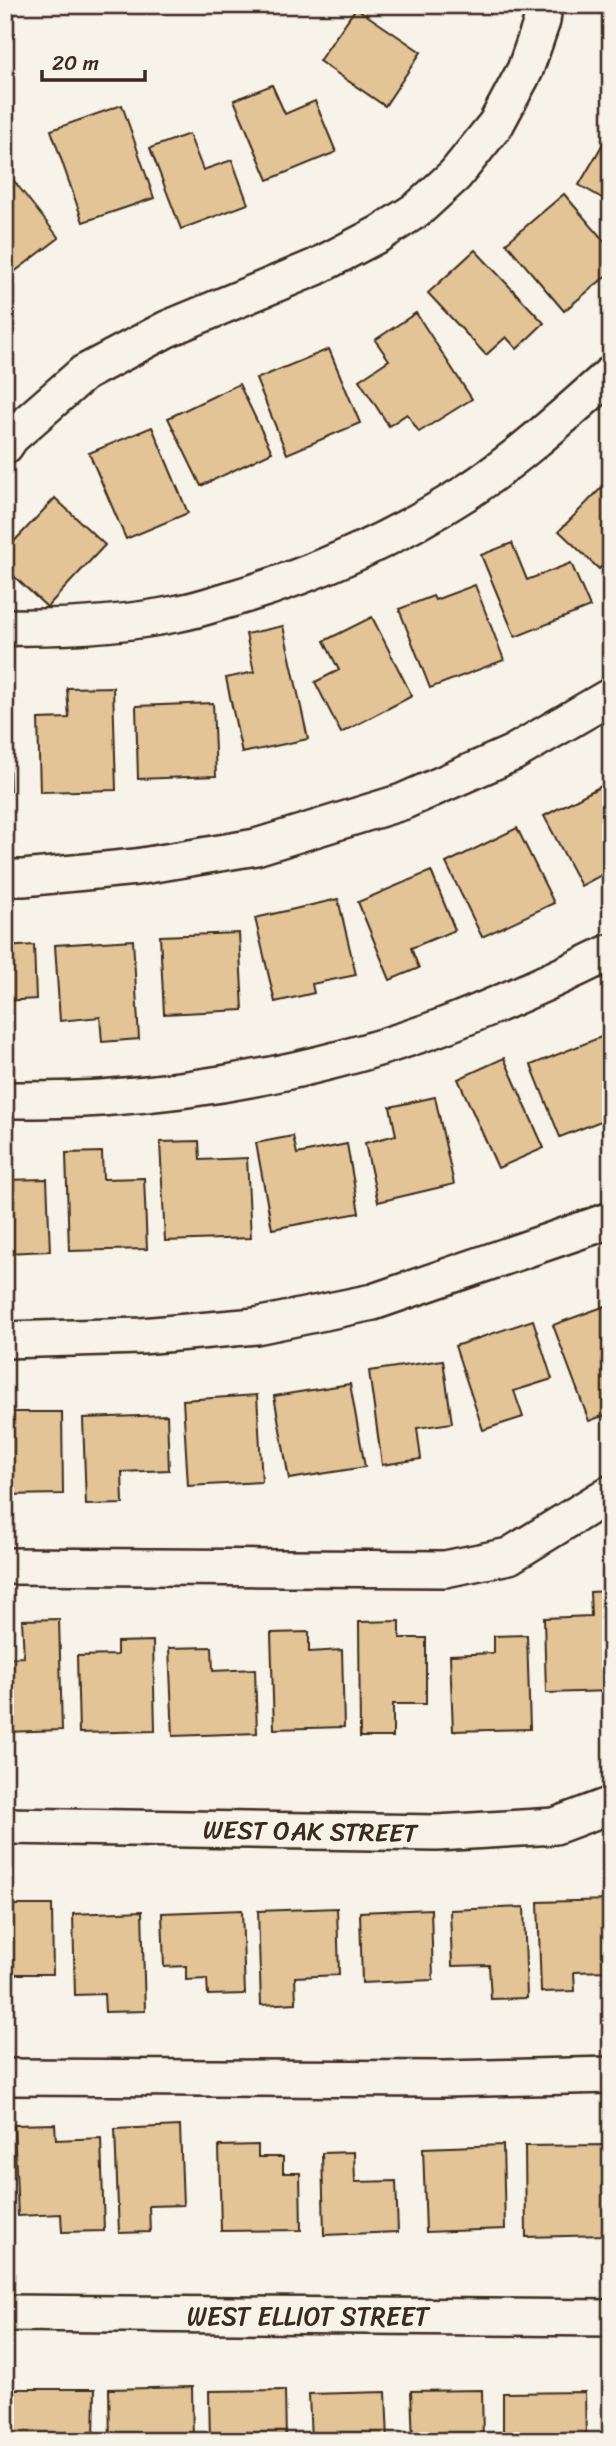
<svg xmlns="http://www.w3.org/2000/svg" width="616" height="2446" viewBox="0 0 616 2446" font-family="Sriracha,sans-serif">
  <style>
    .building { fill: #e3c496; stroke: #3b2a1e; stroke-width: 2 }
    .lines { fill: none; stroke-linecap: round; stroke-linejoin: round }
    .minor-casing { stroke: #3b2a1e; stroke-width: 40 }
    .minor { stroke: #f7f3e8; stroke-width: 35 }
    .labels { text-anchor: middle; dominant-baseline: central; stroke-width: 6; stroke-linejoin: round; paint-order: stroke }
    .street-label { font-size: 26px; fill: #3b2a1e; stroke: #f7f3e8 }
  </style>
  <rect width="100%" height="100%" fill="#f7f3e8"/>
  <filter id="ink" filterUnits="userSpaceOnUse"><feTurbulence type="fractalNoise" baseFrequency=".0143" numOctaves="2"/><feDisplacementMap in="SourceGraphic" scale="14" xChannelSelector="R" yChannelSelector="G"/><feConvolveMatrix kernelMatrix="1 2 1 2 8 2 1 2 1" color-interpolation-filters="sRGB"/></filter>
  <g filter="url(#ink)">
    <g class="building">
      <polygon points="356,8 421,52 385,106 319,61"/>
      <polygon points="272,85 285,114 315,101 336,152 268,180 234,100"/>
      <polygon points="122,105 154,198 83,222 51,130"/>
      <polygon points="611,130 611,203 579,185"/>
      <polygon points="189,134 203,170 232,160 248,204 181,229 150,148"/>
      <polygon points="7,172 59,238 5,279 5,173"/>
      <polygon points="564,194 611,249 611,272 564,311 506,243"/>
      <polygon points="475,250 544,323 517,349 506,337 486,355 428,293"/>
      <polygon points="416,313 472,399 419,432 407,414 389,426 359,380 389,360 375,340"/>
      <polygon points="329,349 360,423 287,454 256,379"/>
      <polygon points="239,384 272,452 201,486 168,418"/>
      <polygon points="152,427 188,513 126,539 89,453"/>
      <polygon points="611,478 611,557 599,569 559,531"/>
      <polygon points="55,498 105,545 47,607 5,568 5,551"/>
      <polygon points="512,543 527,580 571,563 590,607 515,637 481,555"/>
      <polygon points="475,585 504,660 430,688 399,609 433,596 435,600"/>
      <polygon points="372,617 412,696 341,733 315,682 339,670 324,641"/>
      <polygon points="283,626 308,739 242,753 226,678 254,672 246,634"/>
      <polygon points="113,687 116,790 40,792 38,719 69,718 67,688"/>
      <polygon points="5,700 7,700 10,790 5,790"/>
      <polygon points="213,703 216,776 138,779 136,706"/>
      <polygon points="611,781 611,870 581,886 544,816"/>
      <polygon points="517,828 554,903 482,937 446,863"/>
      <polygon points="431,871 455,930 411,948 419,968 390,980 358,902"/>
      <polygon points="338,899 356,975 312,984 314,993 275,1002 255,918"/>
      <polygon points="239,933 243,1010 164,1014 160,936"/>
      <polygon points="133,940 139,1039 102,1042 100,1017 60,1021 55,945"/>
      <polygon points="34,945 36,999 5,1001 5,947"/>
      <polygon points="606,1035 611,1046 611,1117 560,1137 531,1065"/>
      <polygon points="504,1058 544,1148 498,1168 458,1079"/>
      <polygon points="435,1097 454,1184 378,1202 365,1143 396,1135 390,1107"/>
      <polygon points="293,1136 297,1154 347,1144 359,1213 272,1229 256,1143"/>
      <polygon points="199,1141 200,1160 247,1158 251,1238 165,1241 160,1142"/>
      <polygon points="102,1152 103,1179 144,1178 147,1249 69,1251 66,1153"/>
      <polygon points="47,1179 50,1251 5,1253 5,1180"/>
      <polygon points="611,1304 611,1413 589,1421 553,1325"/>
      <polygon points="533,1320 552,1379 514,1391 523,1417 483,1430 455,1346"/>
      <polygon points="443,1360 452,1423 417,1428 421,1459 382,1465 369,1371"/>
      <polygon points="350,1384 365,1467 289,1479 274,1396"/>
      <polygon points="257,1395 262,1482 188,1486 183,1400"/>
      <polygon points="5,1412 62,1412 63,1494 5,1495"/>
      <polygon points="167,1415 169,1470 122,1472 123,1504 86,1505 83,1418"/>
      <polygon points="611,1591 611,1691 546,1693 544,1618 591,1616 590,1592"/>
      <polygon points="59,1619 62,1730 5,1732 5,1658 24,1657 22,1620"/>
      <polygon points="400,1621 400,1638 426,1638 426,1704 393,1704 393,1737 360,1737 359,1622"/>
      <polygon points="309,1632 309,1652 342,1650 344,1727 274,1729 271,1633"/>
      <polygon points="527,1635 530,1729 453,1731 450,1655 494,1653 494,1636"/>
      <polygon points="153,1641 155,1731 79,1733 77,1656 117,1655 117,1642"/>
      <polygon points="212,1647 213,1671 255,1669 257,1733 173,1736 169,1648"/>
      <polygon points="611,1900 611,1971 574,1972 575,1991 541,1992 538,1902"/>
      <polygon points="5,1905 52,1905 53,1974 10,1974 10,1997 5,1997"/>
      <polygon points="524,1907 527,1998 491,1999 489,1965 452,1966 450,1910"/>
      <polygon points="337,1908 339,1975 295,1977 296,2003 261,2005 258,1911"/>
      <polygon points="431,1909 433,1980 362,1983 360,1912"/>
      <polygon points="242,1910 245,1994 208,1995 207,1979 186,1980 186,1966 164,1967 162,1913"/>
      <polygon points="142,1911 145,2011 105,2012 104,1994 75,1995 73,1914"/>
      <polygon points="55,2124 56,2140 101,2138 104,2231 62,2232 61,2214 18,2216 14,2125"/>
      <polygon points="180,2126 183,2205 149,2206 150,2232 119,2233 115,2129"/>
      <polygon points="258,2145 258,2157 283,2157 283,2173 300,2173 301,2230 221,2231 219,2146"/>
      <polygon points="503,2145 505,2229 426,2232 423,2148"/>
      <polygon points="605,2145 606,2235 526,2237 525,2146"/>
      <polygon points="354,2152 355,2182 396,2181 398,2232 324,2235 322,2153"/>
      <polygon points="192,2387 193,2441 110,2441 109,2389"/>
      <polygon points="11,2389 95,2389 94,2441 11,2441"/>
      <polygon points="285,2390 286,2441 210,2441 209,2391"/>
      <polygon points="482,2390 483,2441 413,2441 411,2391"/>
      <polygon points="386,2392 388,2441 311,2441 309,2394"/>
      <polygon points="585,2392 586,2441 503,2441 503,2393"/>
      <polygon points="606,2396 611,2396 611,2441 607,2441"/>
    </g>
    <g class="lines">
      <g class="minor-casing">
        <g id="minor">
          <polyline points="5,446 11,437 84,373 167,329 316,267 379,234 418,209 455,175 496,124 525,70 542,21 544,5"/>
          <path d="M 5,627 C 63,628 122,625 180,613 C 197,610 214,604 231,599 C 314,575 394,539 467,492 C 518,458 565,415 611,374"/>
          <polyline points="5,878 23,878 136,867 256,847 402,802 513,753 611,696"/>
          <path d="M 5,1100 C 37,1100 69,1100 101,1098 C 211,1090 326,1068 430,1031 C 492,1008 552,981 611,952"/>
          <polyline points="5,1340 141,1336 256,1326 373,1302 611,1220"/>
          <polyline points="5,1566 445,1569 509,1556 611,1493"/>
          <polyline points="5,1826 437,1833 555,1826 611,1805"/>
          <polyline points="5,2077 444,2079 611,2075"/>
          <polyline points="5,2313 611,2318"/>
        </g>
      </g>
      <use href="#minor" class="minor"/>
    </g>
  </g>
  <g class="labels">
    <g class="street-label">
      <text transform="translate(310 1831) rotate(1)">WEST OAK STREET</text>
      <text x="308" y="2316">WEST ELLIOT STREET</text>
    </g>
  </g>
  <rect width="616" height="2446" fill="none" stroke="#f7f3e8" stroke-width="28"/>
  <rect x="14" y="14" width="588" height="2418" fill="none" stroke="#3b2a1e" stroke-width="2.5" filter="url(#ink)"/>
  <path d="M42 70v10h103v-10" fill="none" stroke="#3b2a1e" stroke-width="3.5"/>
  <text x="52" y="70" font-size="21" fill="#3b2a1e" stroke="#f7f3e8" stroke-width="5" paint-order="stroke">20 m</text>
</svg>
